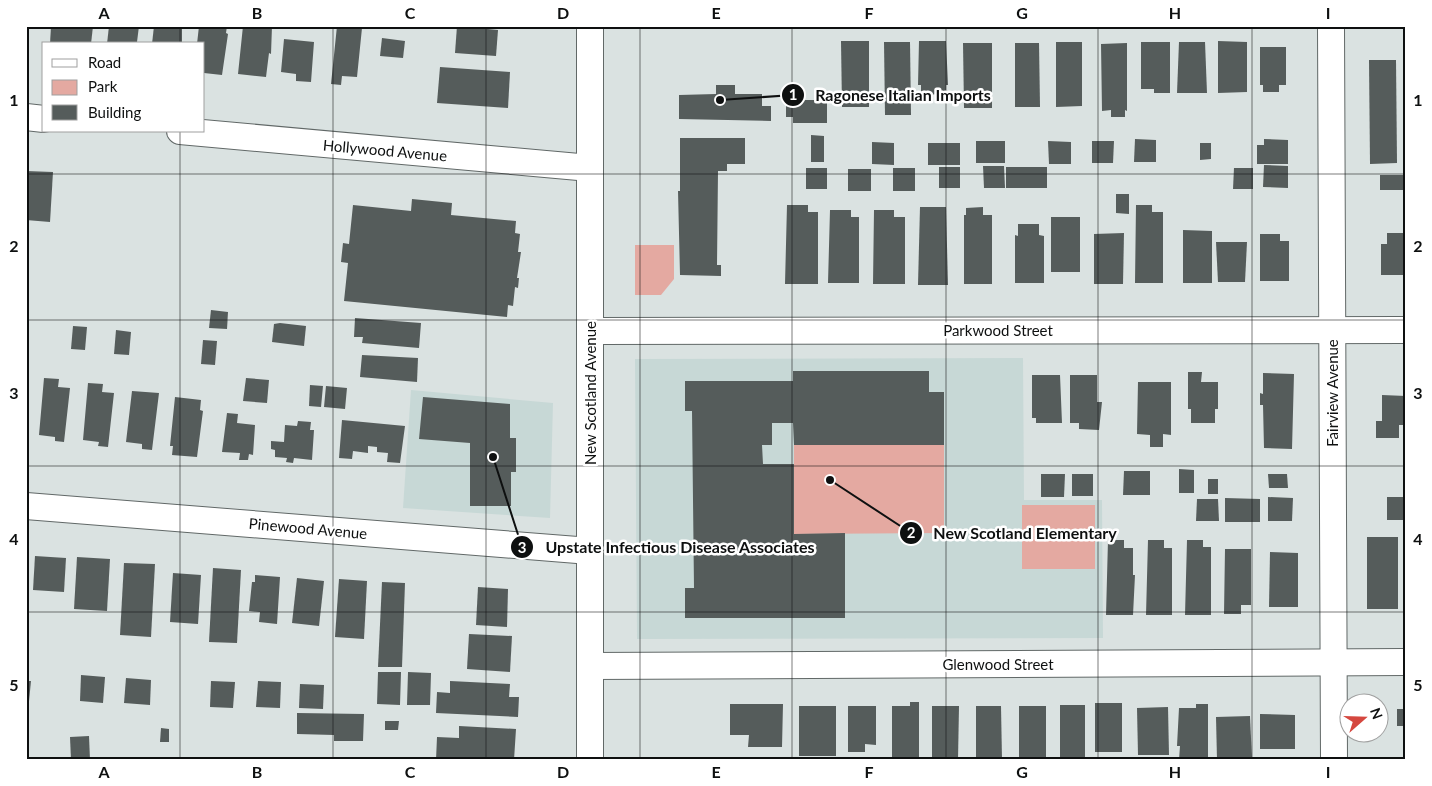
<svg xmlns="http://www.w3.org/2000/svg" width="1432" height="786" viewBox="0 0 1432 786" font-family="Lato,sans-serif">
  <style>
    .built { fill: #c7d8d6 }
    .green { fill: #e4a9a1 }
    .building { fill: #555c5b }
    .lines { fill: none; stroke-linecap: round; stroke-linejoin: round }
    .minor-casing { stroke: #616867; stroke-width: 28 }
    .minor { stroke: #fff; stroke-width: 26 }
    .grid { fill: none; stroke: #0e1010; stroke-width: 1; stroke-opacity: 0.55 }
    .labels { text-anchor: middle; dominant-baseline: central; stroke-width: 5; stroke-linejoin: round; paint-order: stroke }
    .street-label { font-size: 15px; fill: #0e1010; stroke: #fff }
    .leader { fill: none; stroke: #0e1010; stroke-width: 2 }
    .callout-dot { fill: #0e1010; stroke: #fff; stroke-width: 2 }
    .mark-label { font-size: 15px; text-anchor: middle; font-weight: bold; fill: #fff }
    .callout-label { font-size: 16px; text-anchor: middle; font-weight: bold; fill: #0e1010; stroke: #fff; stroke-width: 5; stroke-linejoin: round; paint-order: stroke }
    .neatline { fill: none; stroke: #0e1010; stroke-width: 2 }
    .grid-label { font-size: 16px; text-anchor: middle; font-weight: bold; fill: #0e1010 }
  </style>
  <rect width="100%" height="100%" fill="#dae2e1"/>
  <g class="built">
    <polygon points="1023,358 1024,500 1102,500 1103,638 637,639 635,359"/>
    <polygon points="411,390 553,403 550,518 403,508"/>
  </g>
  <g class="green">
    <polygon points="635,245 674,245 674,279 661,295 635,295"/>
    <polygon points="794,445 944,445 944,533 794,534"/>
    <rect x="1022" y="505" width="73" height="64"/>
  </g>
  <g class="building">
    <polygon points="51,26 93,26 91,44 50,44"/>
    <polygon points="109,26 139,26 137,42 135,44 107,44"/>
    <polygon points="154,26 182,26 182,44 152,44"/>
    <polygon points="199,26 227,26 226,33 228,34 222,75 204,73 204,44 197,44"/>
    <polygon points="243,26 272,26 271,54 269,53 266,77 238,74"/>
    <polygon points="337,26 362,28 357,77 342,76 341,85 331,84"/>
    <polygon points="457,26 498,30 496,56 455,53"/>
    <polygon points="382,38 405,41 403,58 380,56"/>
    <polygon points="284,39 314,42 311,82 296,81 296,74 281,72"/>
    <polygon points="841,41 869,41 869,107 842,107"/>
    <polygon points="919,41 946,41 948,85 946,85 946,93 921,96 921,85 918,85"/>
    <polygon points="1218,41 1247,42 1247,92 1218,93"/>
    <polygon points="884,42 910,42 911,115 885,115"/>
    <polygon points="1056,42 1082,42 1082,106 1056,107"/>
    <polygon points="1141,42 1170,42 1170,93 1154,93 1154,89 1141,89"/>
    <polygon points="1179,42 1205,42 1207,93 1177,93"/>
    <polygon points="963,43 992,43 992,108 964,108"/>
    <polygon points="1015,43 1039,43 1040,107 1015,107"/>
    <polygon points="1127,43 1127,111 1125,110 1125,117 1111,117 1111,110 1102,111 1101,44"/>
    <polygon points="1260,47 1286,47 1286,85 1279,85 1279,92 1263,92 1263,85 1260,85"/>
    <polygon points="1369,60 1396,60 1397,163 1370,164"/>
    <polygon points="440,67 510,72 508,108 437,103"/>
    <polygon points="716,85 735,85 735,94 762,94 762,106 771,106 771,121 679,119 679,95 716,94"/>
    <polygon points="793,100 827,100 827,123 793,123 793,117 786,117 786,101"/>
    <polygon points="811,135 824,136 824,162 811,162"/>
    <polygon points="680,138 745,138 745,164 727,164 727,171 718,171 717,265 721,265 721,276 680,275 678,191 680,191"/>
    <polygon points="1135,139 1156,140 1156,162 1134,162"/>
    <polygon points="1264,139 1288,140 1288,164 1257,164 1257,145 1264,145"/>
    <rect x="976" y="141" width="29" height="22"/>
    <polygon points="1048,141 1071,142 1071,164 1049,164"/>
    <polygon points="1092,141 1114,141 1113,163 1092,163"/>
    <polygon points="872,142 894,143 894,165 872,164"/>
    <rect x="928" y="143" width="32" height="22"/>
    <polygon points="1200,143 1211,143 1211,159 1200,160"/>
    <polygon points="1264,165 1288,166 1288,188 1263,187"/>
    <polygon points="983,166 1004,166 1005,188 984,188"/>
    <rect x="939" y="167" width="21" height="21"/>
    <rect x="1006" y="167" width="41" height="21"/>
    <rect x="806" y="168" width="21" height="21"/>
    <rect x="893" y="168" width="22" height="23"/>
    <polygon points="1234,168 1253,168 1253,189 1233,189"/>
    <rect x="848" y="169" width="23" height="22"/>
    <polygon points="26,171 53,172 50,222 26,220"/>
    <rect x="1380" y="175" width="23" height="15"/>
    <polygon points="1116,194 1129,194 1129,214 1116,213"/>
    <polygon points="412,199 452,203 451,215 516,221 515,233 520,234 518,252 521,252 517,278 519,278 518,288 515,287 513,306 508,305 507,317 344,301 348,263 341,262 343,243 349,244 353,205 411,211"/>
    <polygon points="787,205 808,205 808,212 818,212 818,284 785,284"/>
    <polygon points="1136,205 1152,205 1152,212 1163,212 1163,283 1135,283"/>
    <polygon points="920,207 946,207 948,285 918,285"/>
    <polygon points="983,207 983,215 992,215 992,284 964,284 964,215 966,215 966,208"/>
    <polygon points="830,210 851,210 851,217 859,217 859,283 828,283"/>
    <polygon points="874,210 894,210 894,217 905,217 905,284 873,284"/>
    <rect x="1051" y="217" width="29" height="55"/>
    <polygon points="1018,224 1039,224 1039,235 1044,236 1044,283 1015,283 1015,235 1018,236"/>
    <polygon points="1183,230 1212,231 1212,283 1183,283"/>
    <polygon points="1124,233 1123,284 1094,284 1094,234"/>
    <polygon points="1387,233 1405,233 1406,275 1381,275 1381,244 1387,244"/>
    <polygon points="1260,234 1280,234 1280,241 1289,241 1289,281 1260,281"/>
    <polygon points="1216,242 1247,242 1245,282 1218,282"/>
    <polygon points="211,310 228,312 227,329 209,328"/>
    <polygon points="355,318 421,323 419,348 362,343 363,337 354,337"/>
    <polygon points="280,323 306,326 304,346 272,342 274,324"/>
    <polygon points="73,326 87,327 85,350 71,349"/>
    <polygon points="116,330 131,332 129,355 114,354"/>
    <polygon points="203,340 217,341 215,365 201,364"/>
    <polygon points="362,355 418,358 417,382 360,377"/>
    <polygon points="793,371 929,371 929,392 944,392 944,445 794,445 793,423 772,423 772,445 762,445 763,464 794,464 794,534 845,533 845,618 685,618 685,588 694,588 692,411 685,411 685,381 793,381"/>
    <polygon points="1188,372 1202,372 1201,382 1218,382 1218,409 1215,409 1215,423 1191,423 1191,409 1188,409"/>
    <polygon points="1263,373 1294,374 1292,449 1264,448 1263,405 1260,405 1260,393 1263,394"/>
    <polygon points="1032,375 1060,375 1062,423 1036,423 1036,418 1032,418"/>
    <polygon points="1070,375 1097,375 1097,402 1102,402 1099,430 1079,429 1079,423 1070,423"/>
    <polygon points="44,378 59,379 58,387 70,388 64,442 55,441 55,437 39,435"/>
    <polygon points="246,378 269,380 267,403 243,401"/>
    <polygon points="1138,382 1171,382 1171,435 1163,434 1163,447 1150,447 1150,435 1137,434"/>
    <polygon points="88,383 103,384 102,392 114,393 108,447 98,446 99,442 83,440"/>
    <polygon points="310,385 323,386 321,407 309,406"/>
    <polygon points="326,386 347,388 345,409 324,407"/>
    <polygon points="132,391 159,393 152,450 142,449 142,444 126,442"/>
    <polygon points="1382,395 1406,396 1406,425 1399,425 1399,438 1376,438 1376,421 1382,421"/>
    <polygon points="175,397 201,400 200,410 203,411 197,457 172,455 173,446 170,446"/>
    <polygon points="423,397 510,404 510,438 516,438 516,472 511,472 511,506 470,506 470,443 419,439"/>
    <polygon points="227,413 238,414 237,423 255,425 253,455 249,454 248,460 239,460 240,453 222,452"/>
    <polygon points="342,420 405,426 400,463 387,462 388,453 377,452 377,447 368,446 368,453 353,451 352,459 339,458"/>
    <polygon points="298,421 311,422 310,430 314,430 312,460 294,458 293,463 286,462 287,458 275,457 275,450 271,449 271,441 284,442 285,425 297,426"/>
    <polygon points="1179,469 1194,470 1194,493 1179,493"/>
    <polygon points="1124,471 1150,471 1150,495 1123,495"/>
    <polygon points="1041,474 1065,474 1064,497 1041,497"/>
    <rect x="1072" y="474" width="21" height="22"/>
    <polygon points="1268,474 1287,474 1288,488 1269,488"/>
    <rect x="1208" y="479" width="10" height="15"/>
    <polygon points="1268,497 1293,498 1292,521 1268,521"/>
    <rect x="1387" y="497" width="19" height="23"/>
    <polygon points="1225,498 1260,499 1260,522 1225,522"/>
    <polygon points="1197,499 1218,499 1219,521 1196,521"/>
    <rect x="1367" y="537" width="31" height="72"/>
    <polygon points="1108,540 1124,540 1124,548 1133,548 1133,575 1135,575 1133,615 1106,615"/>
    <polygon points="1148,540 1164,540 1164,548 1172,548 1172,615 1146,615"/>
    <polygon points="1187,540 1203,540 1203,547 1211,547 1211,615 1185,615"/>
    <polygon points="1225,549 1251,549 1251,605 1241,605 1241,614 1224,614"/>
    <polygon points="1270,552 1298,553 1298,607 1269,607"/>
    <polygon points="35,556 66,558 64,592 33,590"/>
    <polygon points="77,557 110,559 107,611 74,609"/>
    <polygon points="124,563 155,564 151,637 120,635"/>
    <polygon points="213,568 241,570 237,643 209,642"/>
    <polygon points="173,573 201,575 198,624 170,622"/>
    <polygon points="255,575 280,577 277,624 259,622 260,612 249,611 252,582 255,582"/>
    <polygon points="297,578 324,581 319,626 292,623"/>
    <polygon points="339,579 367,581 364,639 335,637"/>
    <polygon points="382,582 405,583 402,667 378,667"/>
    <polygon points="478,587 508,589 507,627 476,625"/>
    <polygon points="469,634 512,636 510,672 467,669"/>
    <polygon points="378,672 401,672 400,705 377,704"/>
    <polygon points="408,672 431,673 430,705 407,705"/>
    <polygon points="81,675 105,677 103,703 80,701"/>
    <polygon points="126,678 151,680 150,705 124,703"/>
    <polygon points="26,681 31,681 29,701 26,700"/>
    <polygon points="211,681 235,682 233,708 210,707"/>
    <polygon points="258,681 281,682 280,708 256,707"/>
    <polygon points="450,681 510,684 509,697 519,697 518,717 436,713 437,692 450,693"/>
    <polygon points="300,684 324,685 323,709 299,708"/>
    <polygon points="910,702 919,702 919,760 892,760 892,706 910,706"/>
    <rect x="1095" y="703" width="27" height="49"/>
    <polygon points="730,704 783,704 782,747 748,747 749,735 730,735"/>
    <polygon points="1196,704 1208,704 1208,760 1179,760 1180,746 1177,746 1179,708 1196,708"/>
    <rect x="1060" y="705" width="25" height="55"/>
    <rect x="799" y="706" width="37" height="50"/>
    <polygon points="848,706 876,706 876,745 865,744 865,752 848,752"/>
    <polygon points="932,706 959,706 958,760 932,760"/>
    <polygon points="976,706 1001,706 1002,760 976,760"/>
    <rect x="1019" y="706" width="27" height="54"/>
    <polygon points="1168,707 1169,755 1138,755 1137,708"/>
    <rect x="1397" y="709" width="9" height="17"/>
    <polygon points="297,713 364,714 363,741 334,741 334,735 297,734"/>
    <polygon points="1260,714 1295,715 1295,749 1260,749"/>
    <polygon points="1250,716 1252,760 1217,760 1216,717"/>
    <polygon points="385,721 399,721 398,730 385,730"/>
    <polygon points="459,726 516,729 514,760 436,760 437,737 459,738"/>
    <polygon points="161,728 169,729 169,742 160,742"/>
    <polygon points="89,736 90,760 71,760 70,737"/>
  </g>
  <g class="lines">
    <g class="minor-casing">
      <g id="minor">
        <polyline points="590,26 590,760"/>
        <polyline points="1331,26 1334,760"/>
        <polyline points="26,117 44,119"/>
        <polyline points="180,131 590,168"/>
        <polyline points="590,331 1406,330"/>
        <polyline points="26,506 590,551"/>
        <polyline points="590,666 1406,662"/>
      </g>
    </g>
    <use href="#minor" class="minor"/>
  </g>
  <path class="grid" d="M 180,26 L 180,44M 333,26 L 333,760M 486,26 L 486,760M 640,26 L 640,760M 792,26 L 792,760M 946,26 L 946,760M 1098,26 L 1098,760M 1252,26 L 1252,760M 180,131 L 180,760M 26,174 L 1406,174M 26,320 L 1406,320M 26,466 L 1406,466M 26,612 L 1406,612"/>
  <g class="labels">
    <g class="street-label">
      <text transform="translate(385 150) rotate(5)">Hollywood Avenue</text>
      <text x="998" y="330">Parkwood Street</text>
      <text transform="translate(590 393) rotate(-90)">New Scotland Avenue</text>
      <text transform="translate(1332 393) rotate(-90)">Fairview Avenue</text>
      <text transform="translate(308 528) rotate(5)">Pinewood Avenue</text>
      <text x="998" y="664">Glenwood Street</text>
    </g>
  </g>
  <path class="leader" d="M720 100L793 95M830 480L911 533M493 457L522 547"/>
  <g class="callout-dot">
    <circle cx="720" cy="100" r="5"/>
    <circle cx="830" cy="480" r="5"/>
    <circle cx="493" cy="457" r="5"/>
    <circle cx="793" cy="95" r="12"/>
    <circle cx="911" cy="533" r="12"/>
    <circle cx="522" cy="547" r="12"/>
  </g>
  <g class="mark-label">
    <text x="793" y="100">1</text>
    <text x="911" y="538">2</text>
    <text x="522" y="553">3</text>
  </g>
  <g class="callout-label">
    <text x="903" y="101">Ragonese Italian Imports</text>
    <text x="1025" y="539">New Scotland Elementary</text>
    <text x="680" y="553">Upstate Infectious Disease Associates</text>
  </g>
  <rect width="1432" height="786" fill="none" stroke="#ffffff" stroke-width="55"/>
  <rect x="42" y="42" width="162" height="90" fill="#ffffff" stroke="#9f9f9f"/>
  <rect x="52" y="59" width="25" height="8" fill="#ffffff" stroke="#9f9f9f"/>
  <text x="88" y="68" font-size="15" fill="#0e1010">Road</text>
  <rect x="52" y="80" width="25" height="15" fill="#e4a9a1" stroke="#9f9f9f"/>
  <text x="88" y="92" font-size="15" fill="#0e1010">Park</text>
  <rect x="52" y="105" width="25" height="15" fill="#555c5b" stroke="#9f9f9f"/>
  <text x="88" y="118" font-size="15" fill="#0e1010">Building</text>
  <g transform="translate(1364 718) rotate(70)"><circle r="24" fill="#ffffff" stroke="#9f9f9f"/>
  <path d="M0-4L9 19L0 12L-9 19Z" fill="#d5473f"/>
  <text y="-8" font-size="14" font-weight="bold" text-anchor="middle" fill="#0e1010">N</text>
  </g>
  <rect x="28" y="28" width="1376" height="730" class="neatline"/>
  <g class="grid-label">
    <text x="104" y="19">A</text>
    <text x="257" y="19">B</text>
    <text x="410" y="19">C</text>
    <text x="563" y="19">D</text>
    <text x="716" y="19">E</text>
    <text x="869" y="19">F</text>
    <text x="1022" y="19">G</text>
    <text x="1175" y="19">H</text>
    <text x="1328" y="19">I</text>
    <text x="14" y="106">1</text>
    <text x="1418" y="106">1</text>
    <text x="14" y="252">2</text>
    <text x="1418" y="252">2</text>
    <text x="14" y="399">3</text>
    <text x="1418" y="399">3</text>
    <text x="14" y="545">4</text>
    <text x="1418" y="545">4</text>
    <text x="14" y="691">5</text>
    <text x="1418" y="691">5</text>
    <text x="104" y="778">A</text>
    <text x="257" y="778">B</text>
    <text x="410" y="778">C</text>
    <text x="563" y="778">D</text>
    <text x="716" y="778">E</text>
    <text x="869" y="778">F</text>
    <text x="1022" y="778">G</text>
    <text x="1175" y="778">H</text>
    <text x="1328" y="778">I</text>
  </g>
</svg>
